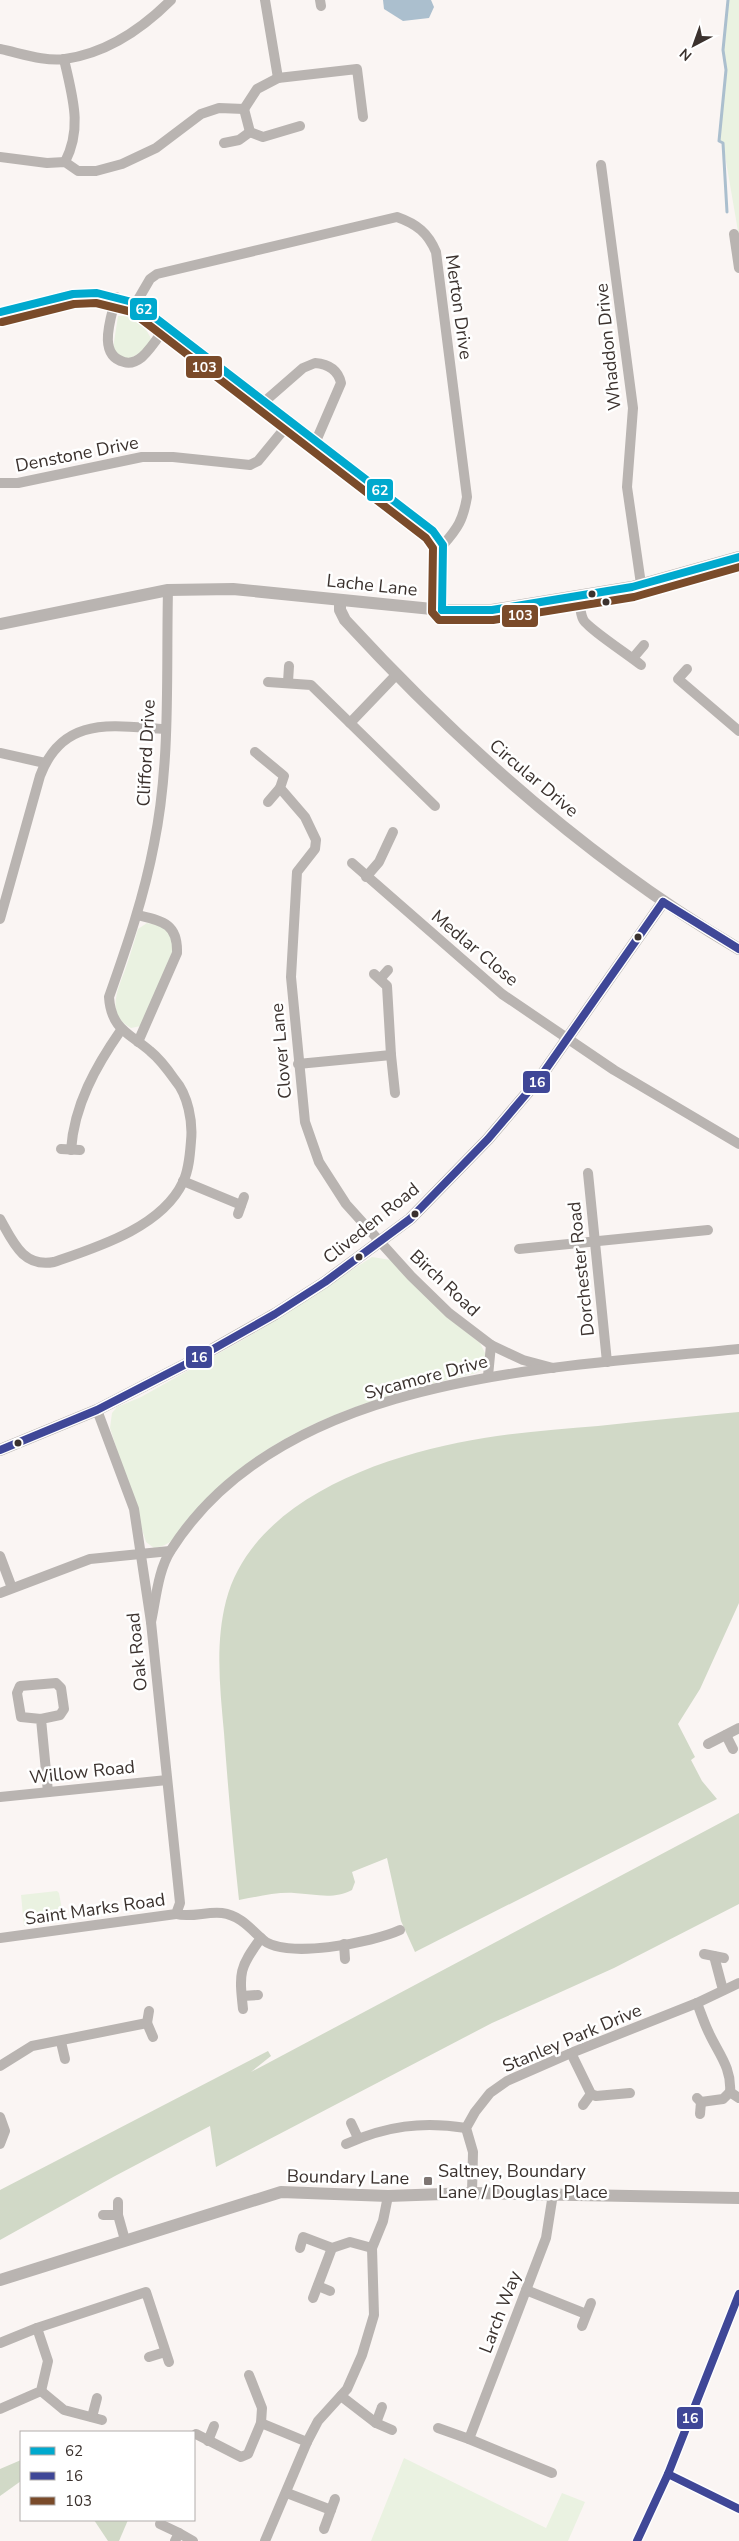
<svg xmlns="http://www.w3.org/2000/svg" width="739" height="2541" viewBox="0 0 739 2541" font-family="'Nunito Sans',sans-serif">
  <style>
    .green { fill: #eaf2e1 }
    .forest { fill: #d1d9c7 }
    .water { fill: #abbfce }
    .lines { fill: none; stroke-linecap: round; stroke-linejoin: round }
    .stream { stroke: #abbfce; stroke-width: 3 }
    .minor { stroke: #b9b4b1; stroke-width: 10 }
    .tertiary { stroke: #b9b4b1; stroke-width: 12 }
    .bus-1-casing { stroke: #fff; stroke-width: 11 }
    .bus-2-casing { stroke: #fff; stroke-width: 11 }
    .bus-3-casing { stroke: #fff; stroke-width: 11 }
    .bus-1 { stroke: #00a9ce; stroke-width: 8 }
    .bus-2 { stroke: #3f4797; stroke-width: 8 }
    .bus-3 { stroke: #7a4b2a; stroke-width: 8 }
    .bus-dot { fill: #3b322e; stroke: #fff; stroke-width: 2 }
    .poi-dot { fill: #7e7673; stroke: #fff; stroke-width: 2 }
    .labels { text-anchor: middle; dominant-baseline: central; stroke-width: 5; stroke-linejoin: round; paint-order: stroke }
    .street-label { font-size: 18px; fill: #3b322e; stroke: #fff }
    .poi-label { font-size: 18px; fill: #3b322e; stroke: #fff; text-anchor: start }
    .line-badge { stroke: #fff; stroke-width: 2 }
    .badge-label { font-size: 14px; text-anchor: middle; font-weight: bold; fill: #fff }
  </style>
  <rect width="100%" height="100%" fill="#faf5f3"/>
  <g class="green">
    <polygon points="728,0 739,0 739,237 723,144 719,141 726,70 723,50"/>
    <path d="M 118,316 C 136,315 144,325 152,340 L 141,352 L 127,360 L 122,358 L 113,348 Z"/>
    <path d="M 147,923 L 162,926 L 169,931 L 174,948 L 141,1026 L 131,1028 C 106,1015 117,991 125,970 C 130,956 134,942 138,929 Z"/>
    <path d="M 372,1257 L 391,1260 L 446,1316 L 480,1343 L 486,1355 L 486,1367 L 476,1373 C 391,1393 301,1417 233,1475 C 223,1483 213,1492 205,1501 C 189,1518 179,1545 154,1548 L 146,1542 L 110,1428 L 112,1413 L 117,1407 L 141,1397 L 248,1337 Z"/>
    <polygon points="57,1891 59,1893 64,1921 24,1926 21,1895"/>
    <polygon points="404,2458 546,2528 562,2493 585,2502 568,2541 371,2541"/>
  </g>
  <g class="forest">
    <path d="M 739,1412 L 739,1603 L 700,1689 L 678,1724 L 695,1757 L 691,1760 L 702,1781 L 717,1799 L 415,1952 L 401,1921 L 387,1858 L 352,1872 L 355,1882 L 352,1890 C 333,1900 315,1894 294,1893 C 276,1892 257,1897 239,1900 C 233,1844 228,1789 224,1733 C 220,1689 215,1644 226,1601 C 253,1497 390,1453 484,1438 C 522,1432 561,1429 598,1426 C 645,1421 692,1416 739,1412 Z"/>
    <polygon points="739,1813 739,1904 614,1968 492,2023 216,2167 210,2126 115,2176 0,2240 0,2190 268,2051 271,2056 251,2072"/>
    <polygon points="21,2460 21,2481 0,2496 0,2469"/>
    <polygon points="94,2520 128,2520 119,2541 108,2541"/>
  </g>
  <polygon class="water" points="383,0 431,0 434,7 429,18 403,21 384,9"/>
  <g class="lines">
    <polyline class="stream" points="727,212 723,143 719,141 726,70 723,50 728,0"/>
    <g class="minor">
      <polyline points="265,0 278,78"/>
      <polyline points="320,0 321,6"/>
      <path d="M 0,49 C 20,53 45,62 65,59 C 107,53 142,29 171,0"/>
      <path d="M 64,59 C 72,96 83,127 65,162"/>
      <polyline points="244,109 250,132 263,137 300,126"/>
      <polyline points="224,143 239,140 250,132"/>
      <polyline points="0,157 47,163 65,162 78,171 96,171 122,164 156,148 201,114 219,108 244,109 257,89 278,78 357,69 363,117"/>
      <polyline points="601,165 633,408 627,487 641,584"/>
      <polyline points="734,234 739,268"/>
      <path d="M 116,297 C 112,316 96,355 124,362 C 130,364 137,361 142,357 C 151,349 159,336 166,326"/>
      <path d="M 136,303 L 150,279 L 157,274 L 397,217 C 417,224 428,233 436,252 L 467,497 C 463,520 458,528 443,545"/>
      <polyline points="0,312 73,294 97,293 136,303 433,531 443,545 442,610"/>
      <path d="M 264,402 L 303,368 L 315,363 C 328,364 338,370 341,383 L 316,441"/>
      <polyline points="0,483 18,483 142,457 173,457 250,465 258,461 290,422"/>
      <path d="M 578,596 C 580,603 580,613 583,619 C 586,627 630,656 641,665"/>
      <polyline points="633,658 644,645"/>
      <polyline points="687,669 678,679 739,731"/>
      <polyline points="396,675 350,723 435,806"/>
      <polyline points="268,682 311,685 350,723"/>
      <polyline points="288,682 289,666"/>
      <polyline points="255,752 284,776 280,788 305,817 316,840 315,849 297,872 291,977 305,1122 319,1162 346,1204 411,1276 449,1313 491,1345 523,1360 553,1368"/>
      <polyline points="0,753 45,763"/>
      <polyline points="268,802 280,788"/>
      <polyline points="352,863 502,994 614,1070 739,1144"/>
      <polyline points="366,877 379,862 393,832"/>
      <path d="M 137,915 C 162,921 178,923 177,953 L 138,1042"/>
      <path d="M 0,919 L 40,776 C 63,715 112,726 165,729"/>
      <polyline points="380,979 388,970"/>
      <polyline points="391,1055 395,1093"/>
      <polyline points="298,1064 391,1055 387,986 374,974"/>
      <polyline points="61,1149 80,1150"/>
      <path d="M 71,1150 C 74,1105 96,1066 121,1030"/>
      <polyline points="588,1173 607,1362"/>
      <polyline points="183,1181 241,1205"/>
      <polyline points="238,1214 244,1197"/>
      <path d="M 0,1219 C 13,1242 23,1268 54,1262 C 98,1247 162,1227 183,1182 C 189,1170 190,1154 191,1141 C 193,1122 188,1095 175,1080 C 168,1070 160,1059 150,1051 C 129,1033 111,1029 109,997 C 127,946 144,897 154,844 C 171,761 166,674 168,590"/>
      <polyline points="519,1249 708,1230"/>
      <polyline points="488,1376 491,1345"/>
      <polyline points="0,1556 12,1588"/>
      <polyline points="0,1593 90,1559 170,1551"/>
      <path d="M 151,1622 C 156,1599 158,1570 171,1550 C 283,1373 554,1368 739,1349"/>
      <polyline points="41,1719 60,1715 64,1709 61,1688 56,1683 20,1686 17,1693 21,1717 41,1719 48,1792"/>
      <polyline points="726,1735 733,1749"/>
      <polyline points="708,1744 739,1728"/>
      <polyline points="0,1797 167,1780"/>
      <path d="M 176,1914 C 192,1918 207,1911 222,1913 C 239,1915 250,1928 261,1938 C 239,1968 239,1972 243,2009"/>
      <polyline points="0,1938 176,1914 180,1903 151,1622 134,1509 97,1410"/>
      <path d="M 261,1938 C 282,1961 374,1942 400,1930"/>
      <polyline points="344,1944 345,1959"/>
      <polyline points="704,1954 724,1958"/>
      <polyline points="714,1956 723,1990"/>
      <polyline points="242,1996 258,1995"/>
      <path d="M 697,2003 C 701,2013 704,2023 709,2033 C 718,2053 732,2068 730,2092 L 723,2099 L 701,2102 L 697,2098"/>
      <polyline points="147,2023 153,2037"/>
      <polyline points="61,2042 65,2059"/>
      <polyline points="571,2053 591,2094 596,2096 630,2093"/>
      <polyline points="0,2066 32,2046 147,2023 149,2011"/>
      <polyline points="730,2092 739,2098"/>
      <polyline points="583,2105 591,2094"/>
      <polyline points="700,2114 701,2102"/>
      <polyline points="0,2117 5,2131 0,2144"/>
      <polyline points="351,2123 358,2138"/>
      <path d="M 346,2144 C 386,2126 422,2121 466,2128"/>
      <polyline points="472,2193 473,2152 466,2128 475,2112 490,2093 507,2081 571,2053 697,2003 739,1983"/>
      <polyline points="118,2202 118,2215 125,2240"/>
      <polyline points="103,2215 118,2215"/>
      <polyline points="300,2248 303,2237 332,2248 350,2242 372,2248"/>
      <polyline points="318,2286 330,2291"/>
      <polyline points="526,2290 586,2314"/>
      <polyline points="313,2298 332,2248"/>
      <polyline points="582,2326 591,2303"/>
      <polyline points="0,2343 37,2328 146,2292 169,2362"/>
      <polyline points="149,2357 165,2352"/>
      <polyline points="249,2375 262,2408 261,2423"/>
      <polyline points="41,2391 64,2410 102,2420"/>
      <polyline points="341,2396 376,2423 392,2430"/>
      <polyline points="0,2409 41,2391 48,2361 37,2328"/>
      <polyline points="92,2417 97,2398"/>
      <polyline points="376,2423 382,2407"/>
      <polyline points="438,2428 469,2439"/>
      <polyline points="196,2434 241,2457 248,2454 261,2423 307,2442"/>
      <polyline points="208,2441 214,2426"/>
      <polyline points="552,2473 469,2439 546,2238 553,2194"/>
      <polyline points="668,2474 739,2509"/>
      <polyline points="287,2493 331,2510"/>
      <polyline points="160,2524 179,2533"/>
      <polyline points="324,2529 335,2499"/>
      <polyline points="175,2541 179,2533 193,2541"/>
      <polyline points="265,2541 307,2442 318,2421 347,2389 362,2355 374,2315 372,2248 383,2221 388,2196"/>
      <polyline points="637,2541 668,2474 739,2294"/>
    </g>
    <g class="tertiary">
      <path d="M 340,600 L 340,610 L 345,620 C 461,746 591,862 739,949"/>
      <polyline points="0,624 168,590 233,589 442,610 492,610 632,587 739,557"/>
      <polyline points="0,1450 97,1410 192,1361 275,1314 325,1282 410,1219 488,1139 539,1079 663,902"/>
      <polyline points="0,2280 281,2192 388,2196 472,2193 739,2198"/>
    </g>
    <g class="bus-1-casing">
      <g id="bus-1">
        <polyline points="0,312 73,294 97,293 136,303 433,531 443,545 442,610"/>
        <polyline points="442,610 492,610 632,587 739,557"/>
      </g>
    </g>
    <g class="bus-2-casing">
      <g id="bus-2">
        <polyline points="663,902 739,949"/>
        <polyline points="0,1450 97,1410 192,1361 275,1314 325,1282 410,1219 488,1139 539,1079 663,902"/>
        <polyline points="668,2474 739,2509"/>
        <polyline points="637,2541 668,2474 739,2294"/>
      </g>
    </g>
    <g class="bus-3-casing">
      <polyline id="bus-3" points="2,322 74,304 96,303 132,312 426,538 433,548 432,612 439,620 493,620 634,597 739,567"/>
    </g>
    <use href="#bus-1" class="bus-1"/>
    <use href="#bus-2" class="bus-2"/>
    <use href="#bus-3" class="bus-3"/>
  </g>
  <g class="bus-dot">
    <circle cx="592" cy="594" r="4.5"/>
    <circle cx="606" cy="602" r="4.5"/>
    <circle cx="638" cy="937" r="4.5"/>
    <circle cx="415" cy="1214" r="4.5"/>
    <circle cx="359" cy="1257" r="4.5"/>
    <circle cx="18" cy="1443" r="4.5"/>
  </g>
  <rect class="poi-dot" x="423" y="2176" width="10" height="10" rx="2.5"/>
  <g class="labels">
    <g class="street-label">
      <text transform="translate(459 307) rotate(82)">Merton Drive</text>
      <text transform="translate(608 347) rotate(-96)">Whaddon Drive</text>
      <text transform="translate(77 454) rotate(-11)">Denstone Drive</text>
      <text transform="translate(372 585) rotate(6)">Lache Lane</text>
      <text transform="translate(146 753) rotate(-87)">Clifford Drive</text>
      <text transform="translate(534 778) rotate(40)">Circular Drive</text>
      <text transform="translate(475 948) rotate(40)">Medlar Close</text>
      <text transform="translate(281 1051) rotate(-95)">Clover Lane</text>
      <text transform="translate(371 1223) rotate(-39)">Cliveden Road</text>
      <text transform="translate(581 1269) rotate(-96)">Dorchester Road</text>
      <text transform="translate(445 1283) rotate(43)">Birch Road</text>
      <text transform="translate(426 1377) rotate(-15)">Sycamore Drive</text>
      <text transform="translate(137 1652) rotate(-96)">Oak Road</text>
      <text transform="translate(82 1772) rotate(-6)">Willow Road</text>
      <text transform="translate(95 1909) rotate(-8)">Saint Marks Road</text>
      <text transform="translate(572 2038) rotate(-23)">Stanley Park Drive</text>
      <text transform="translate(348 2177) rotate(1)">Boundary Lane</text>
      <text transform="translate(500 2312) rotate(-69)">Larch Way</text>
    </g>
    <g class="poi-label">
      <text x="438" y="2171">Saltney, Boundary<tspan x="438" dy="21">Lane / Douglas Place</tspan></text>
    </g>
  </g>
  <g class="line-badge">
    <rect x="129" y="297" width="29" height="24" rx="5" fill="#00a9ce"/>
    <rect x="185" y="355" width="38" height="24" rx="5" fill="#7a4b2a"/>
    <rect x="366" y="478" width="28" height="24" rx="5" fill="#00a9ce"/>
    <rect x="501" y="604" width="38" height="24" rx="5" fill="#7a4b2a"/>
    <rect x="522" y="1070" width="29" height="24" rx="5" fill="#3f4797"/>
    <rect x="185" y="1345" width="28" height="24" rx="5" fill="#3f4797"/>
    <rect x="676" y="2406" width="28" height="24" rx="5" fill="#3f4797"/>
  </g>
  <g class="badge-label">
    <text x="144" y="314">62</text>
    <text x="204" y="372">103</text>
    <text x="380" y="495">62</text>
    <text x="520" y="620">103</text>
    <text x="537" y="1087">16</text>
    <text x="199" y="1362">16</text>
    <text x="690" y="2423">16</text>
  </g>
  <rect x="20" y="2431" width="175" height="90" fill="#ffffff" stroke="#b1adab"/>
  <rect x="30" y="2447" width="25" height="8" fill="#00a9ce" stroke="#b1adab"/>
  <text x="65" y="2456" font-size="15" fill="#3b322e">62</text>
  <rect x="30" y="2472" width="25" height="8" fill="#3f4797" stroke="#b1adab"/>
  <text x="65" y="2481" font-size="15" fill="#3b322e">16</text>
  <rect x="30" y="2497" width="25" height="8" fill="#7a4b2a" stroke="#b1adab"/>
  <text x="65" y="2506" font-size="15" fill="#3b322e">103</text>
  <g transform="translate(694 45) rotate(221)" stroke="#ffffff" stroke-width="4" paint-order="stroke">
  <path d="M0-4L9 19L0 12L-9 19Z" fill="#3b322e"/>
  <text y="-8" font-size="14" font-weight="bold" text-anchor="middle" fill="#3b322e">N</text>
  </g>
</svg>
